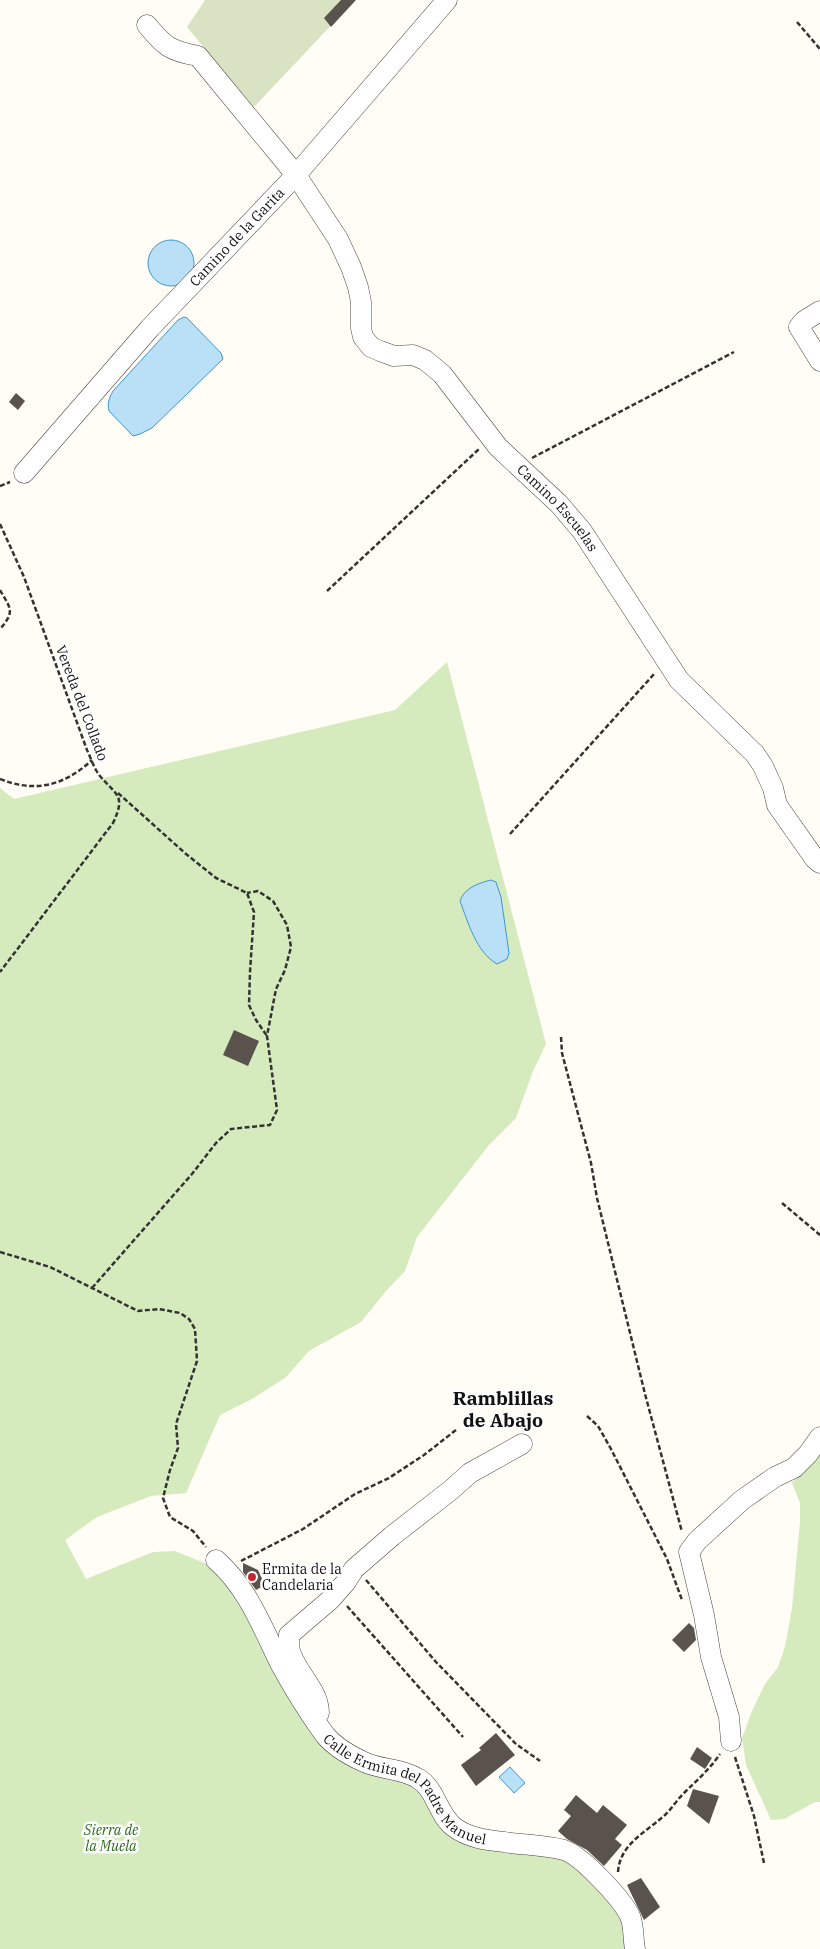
<svg xmlns="http://www.w3.org/2000/svg" width="820" height="1949" viewBox="0 0 820 1949" font-family="'IBM Plex Serif',serif">
  <style>
    .green { fill: #d5ebbd }
    .cemetery { fill: #d9e3c4 }
    .water { fill: #b9e0f7; stroke: #3f96cf }
    .building { fill: #5a524d }
    .lines { fill: none; stroke-linecap: round; stroke-linejoin: round }
    .minor-casing { stroke: #444; stroke-width: 21 }
    .path { stroke: #333; stroke-width: 2.5; stroke-dasharray: 5 2.5; stroke-linecap: butt }
    .minor { stroke: #fff; stroke-width: 20 }
    .poi-dot { fill: #c4262e; stroke: #fff; stroke-width: 2 }
    .labels { text-anchor: middle; dominant-baseline: central; stroke-width: 5; stroke-linejoin: round; paint-order: stroke }
    .street-label { font-size: 14px; fill: #111; stroke: #fff }
    .poi-label { font-size: 14px; fill: #111; stroke: #fff; text-anchor: start }
    .park-label { font-size: 14px; font-style: italic; fill: #2f6b1f; stroke: #fff }
    .district-label { font-size: 19px; font-weight: bold; fill: #111; stroke: #fff }
  </style>
  <rect width="100%" height="100%" fill="#fffdf5"/>
  <g class="green">
    <polygon points="447,662 546,1044 533,1071 516,1118 489,1145 417,1237 405,1271 387,1290 361,1322 309,1351 285,1378 250,1400 220,1415 186,1493 151,1496 97,1517 65,1540 86,1579 153,1552 175,1551 214,1567 235,1591 304,1718 418,1786 437,1822 573,1859 622,1918 629,1949 0,1949 0,788 14,799 395,710"/>
    <polygon points="820,1453 820,1802 815,1802 784,1819 771,1820 746,1765 742,1738 752,1711 765,1684 778,1667 785,1647 792,1608 800,1522 800,1503 792,1483"/>
  </g>
  <polygon class="cemetery" points="205,0 355,0 253,108 187,27"/>
  <g class="water">
    <circle cx="171" cy="263" r="23"/>
    <path d="M 184,317 L 187,318 L 221,353 L 223,359 L 152,428 L 140,434 L 133,436 L 109,411 C 107,404 109,398 113,391 L 178,320 Z"/>
    <path d="M 491,880 L 496,882 L 501,897 L 509,953 L 507,959 L 497,964 C 476,952 468,922 460,901 C 464,888 479,883 491,880 Z"/>
    <polygon points="510,1767 525,1783 514,1793 499,1777"/>
  </g>
  <g class="building">
    <polygon points="341,0 356,0 331,27 324,18"/>
    <polygon points="16,393 25,401 18,410 9,402"/>
    <polygon points="234,1030 259,1041 248,1066 223,1055"/>
    <polygon points="243,1563 258,1570 265,1585 256,1590 243,1572"/>
    <polygon points="689,1623 694,1628 696,1640 684,1652 672,1640"/>
    <polygon points="496,1733 515,1755 476,1786 461,1765 481,1750 479,1748"/>
    <polygon points="697,1747 712,1758 705,1769 690,1759"/>
    <polygon points="693,1789 719,1796 709,1824 687,1806"/>
    <polygon points="576,1795 597,1813 603,1805 627,1825 615,1839 622,1845 604,1866 587,1850 567,1839 558,1831 571,1816 564,1810"/>
    <polygon points="641,1878 660,1907 644,1920 627,1885"/>
  </g>
  <g class="lines">
    <g class="minor-casing">
      <g id="minor">
        <path id="s1" d="M 147,25 C 164,46 170,51 198,56 L 296,175 L 338,239 L 351,267 L 358,287 L 361,302 L 361,328 L 363,337 L 371,347 L 380,351 L 394,356 L 413,355 L 425,360 L 442,374 L 498,447 L 559,504 L 582,531 L 679,680 L 755,754 L 763,766 L 773,788 L 777,805 L 815,859 L 820,863"/>
        <polyline points="820,311 804,321 799,327 820,361"/>
        <path id="s2" d="M 24,473 L 150,328 L 296,175 L 447,0"/>
        <path id="s3" d="M 216,1560 C 248,1588 262,1627 281,1665 C 294,1689 309,1713 325,1735 C 334,1746 349,1755 362,1761 C 379,1770 402,1768 419,1779 C 436,1790 438,1815 454,1827 C 468,1838 487,1840 504,1842 C 523,1845 545,1845 564,1850 C 581,1855 622,1899 630,1916 C 634,1925 633,1939 635,1949"/>
        <path d="M 319,1713 C 319,1688 293,1671 289,1647 C 289,1643 289,1638 289,1635 L 330,1600 L 345,1583 L 354,1569 L 392,1536 L 451,1490 L 470,1473 L 522,1444"/>
        <polyline points="731,1741 729,1717 711,1657 704,1615 689,1552 697,1541 742,1500 775,1477 794,1468 808,1454 820,1437"/>
      </g>
    </g>
    <g class="path">
      <polyline points="797,22 820,49"/>
      <polyline points="532,458 734,352"/>
      <polyline points="0,486 10,482"/>
      <path d="M 0,524 L 24,577 L 87,750 C 91,758 94,769 100,776 C 117,796 126,795 113,823 L 0,972"/>
      <path d="M 0,590 C 10,608 16,611 0,629"/>
      <polyline points="327,591 479,449"/>
      <path d="M 0,779 C 35,793 64,786 92,760"/>
      <polyline points="118,793 186,854 216,878 247,893 254,912 250,972 249,1005 256,1020 267,1036"/>
      <polyline points="510,834 655,673"/>
      <polyline points="561,1037 562,1053 591,1163 597,1198 645,1394 682,1532"/>
      <polyline points="782,1203 820,1235"/>
      <polyline points="0,1252 50,1267 138,1311 159,1309 180,1313 189,1319 195,1329 197,1361 176,1424 178,1448 170,1470 163,1498 170,1517 193,1531 206,1547"/>
      <polyline points="92,1288 192,1174 216,1143 231,1129 270,1125 277,1110 267,1036 276,989 285,970 291,947 287,925 273,901 258,891 247,893"/>
      <polyline points="587,1416 598,1426 611,1449 667,1559 682,1600"/>
      <polyline points="241,1561 303,1529 355,1494 389,1478 424,1455 456,1430"/>
      <polyline points="366,1580 436,1662 516,1744 540,1761"/>
      <polyline points="347,1606 463,1737"/>
      <polyline points="735,1757 754,1816 764,1863"/>
      <path d="M 618,1872 C 620,1843 647,1832 666,1814 C 672,1808 677,1800 683,1794 C 697,1780 709,1770 720,1754"/>
    </g>
    <use href="#minor" class="minor"/>
  </g>
  <circle class="poi-dot" cx="252" cy="1577" r="5"/>
  <g class="labels">
    <g class="street-label">
      <text stroke="none"><textPath href="#s2" startOffset="318">Camino de la Garita</textPath></text>
      <text stroke="none"><textPath href="#s1" startOffset="664">Camino Escuelas</textPath></text>
      <text transform="translate(82 703) rotate(69)">Vereda del Collado</text>
      <text stroke="none"><textPath href="#s3" startOffset="308">Calle Ermita del Padre Manuel</textPath></text>
    </g>
    <g class="poi-label">
      <text x="262" y="1569">Ermita de la<tspan x="262" dy="16">Candelaria</tspan></text>
    </g>
    <g class="park-label">
      <text x="111" y="1830">Sierra de<tspan x="111" dy="16">la Muela</tspan></text>
    </g>
    <g class="district-label">
      <text x="503" y="1398">Ramblillas<tspan x="503" dy="22">de Abajo</tspan></text>
    </g>
  </g>
</svg>
